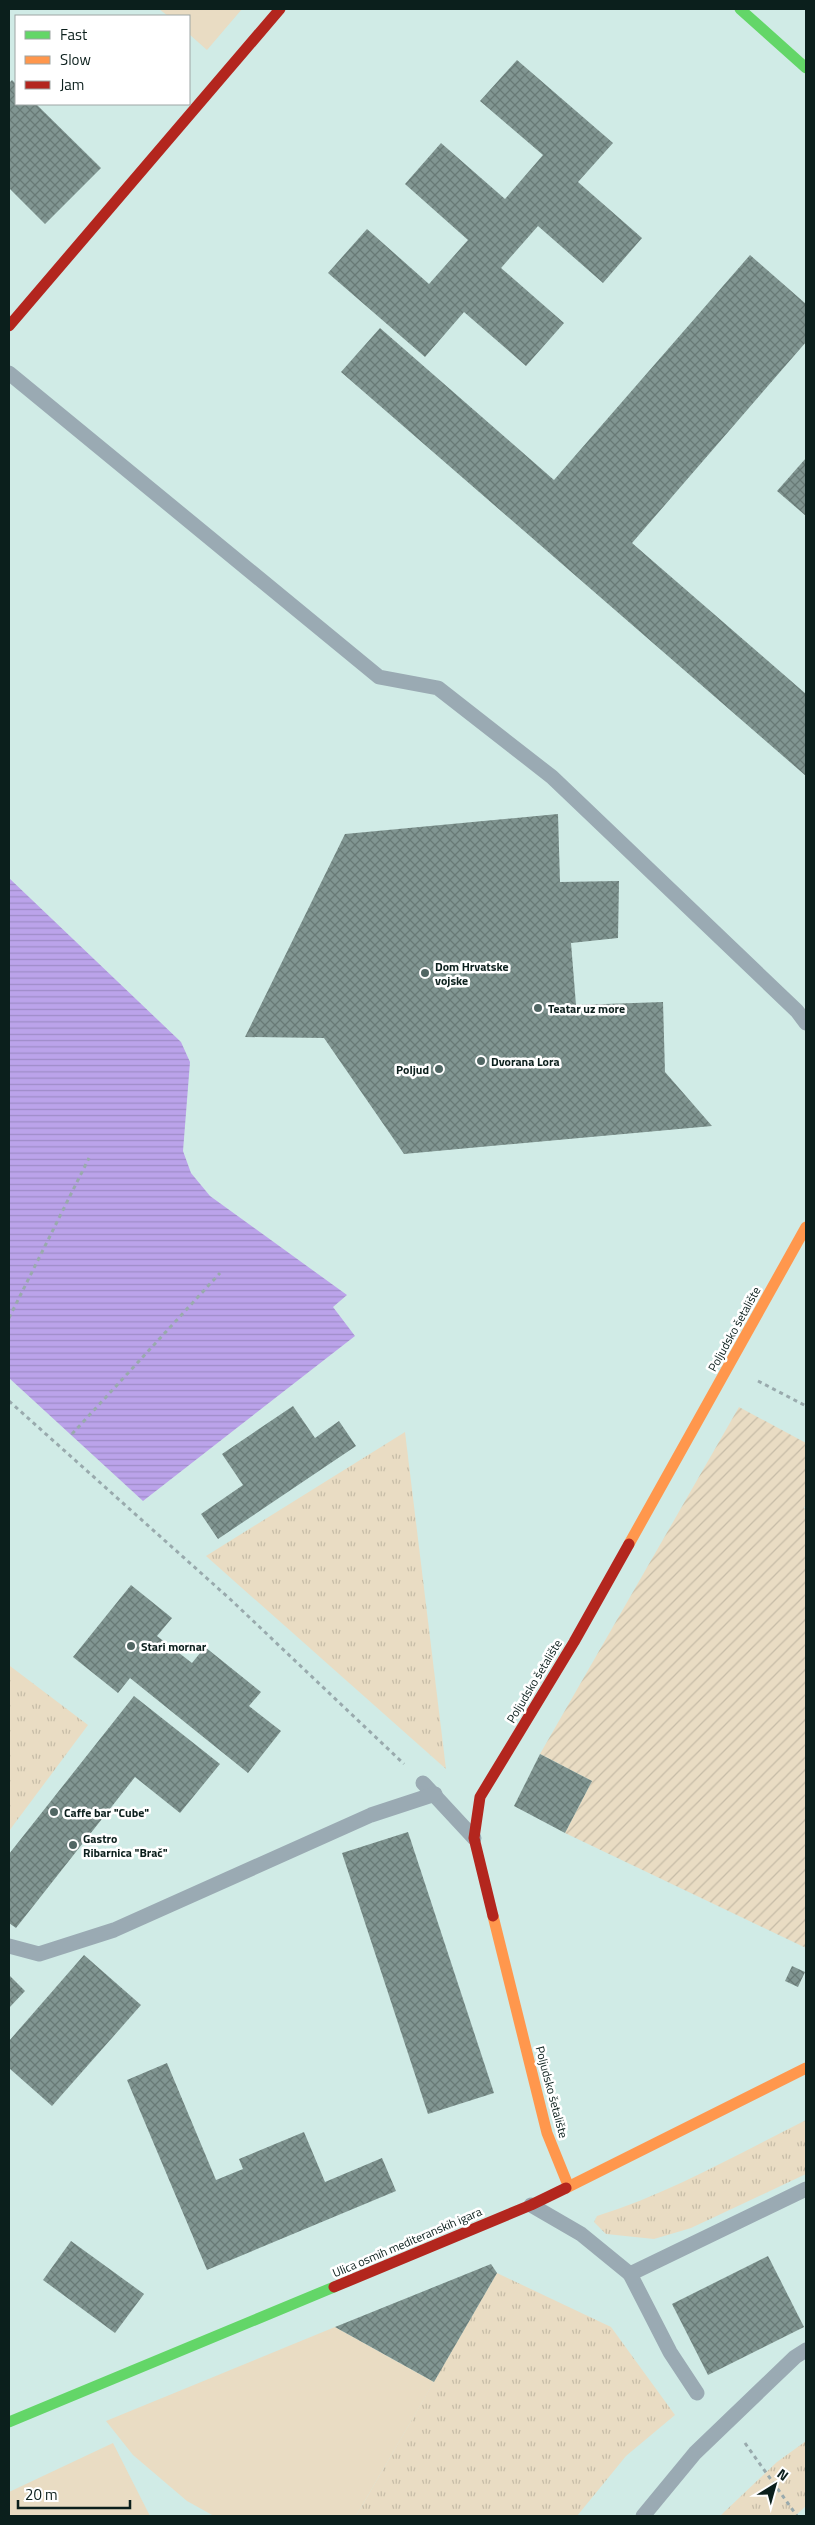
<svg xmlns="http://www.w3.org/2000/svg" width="815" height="2525" viewBox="0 0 815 2525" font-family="'Titillium Web',sans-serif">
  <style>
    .grass { fill: url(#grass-tufts) }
    .park { fill: #e9dcc3 }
    .garden { fill: url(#garden-furrows) }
    .water { fill: url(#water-rules) }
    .building { fill: url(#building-cross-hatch) }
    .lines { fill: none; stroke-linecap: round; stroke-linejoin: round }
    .path { stroke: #99aaad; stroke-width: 3; stroke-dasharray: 4 4; stroke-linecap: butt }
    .lane { stroke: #9aaab3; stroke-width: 15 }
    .fast { stroke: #63d668; stroke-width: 11 }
    .slow { stroke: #ff974d; stroke-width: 11 }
    .jam { stroke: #b3261e; stroke-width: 11 }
    .poi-dot { fill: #506663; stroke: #fff; stroke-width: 2 }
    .labels { text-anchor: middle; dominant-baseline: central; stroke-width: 5; stroke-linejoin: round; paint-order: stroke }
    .poi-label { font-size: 12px; font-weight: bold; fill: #0b1f1c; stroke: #fff; text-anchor: start }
    .street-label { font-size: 12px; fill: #0b1f1c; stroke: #fff }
  </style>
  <defs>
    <pattern id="grass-tufts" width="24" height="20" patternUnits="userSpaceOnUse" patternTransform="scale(1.25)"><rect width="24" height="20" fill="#e9dcc3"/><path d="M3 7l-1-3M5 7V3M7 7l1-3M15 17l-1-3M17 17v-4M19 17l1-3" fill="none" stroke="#c6bca7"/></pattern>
    <pattern id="garden-furrows" width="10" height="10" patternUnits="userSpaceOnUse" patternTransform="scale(1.25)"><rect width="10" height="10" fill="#e9dcc3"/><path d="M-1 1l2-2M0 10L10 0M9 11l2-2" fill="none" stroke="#c6bca7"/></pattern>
    <pattern id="water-rules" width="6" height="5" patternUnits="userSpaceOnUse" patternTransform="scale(1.25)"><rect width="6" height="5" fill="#bba3ea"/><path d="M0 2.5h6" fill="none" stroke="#9f8cc8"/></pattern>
    <pattern id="building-cross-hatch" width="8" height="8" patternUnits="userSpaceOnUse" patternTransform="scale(1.25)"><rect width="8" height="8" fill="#819692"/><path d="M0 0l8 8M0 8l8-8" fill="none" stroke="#687a76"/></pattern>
  </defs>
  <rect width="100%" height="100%" fill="#d0ebe6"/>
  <g class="grass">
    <polygon points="405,1432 446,1769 206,1556"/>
    <polygon points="10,1666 88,1725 9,1831 9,1667"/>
    <path d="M 806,2120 L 806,2174 L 691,2228 L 654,2239 L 606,2234 L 594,2222 L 597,2216 C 670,2193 738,2154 806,2120 Z"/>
    <polygon points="497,2273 611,2327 675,2415 626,2456 577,2516 356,2516"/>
    <polygon points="806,2441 806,2506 795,2516 720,2516 777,2462"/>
  </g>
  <g class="park">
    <polygon points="159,9 242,9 207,50 189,34 189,16 168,16"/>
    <polygon points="335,2327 434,2382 356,2516 214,2516 187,2501 133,2455 106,2421"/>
    <polygon points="113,2443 150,2516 9,2516 9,2492"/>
  </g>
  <polygon class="garden" points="739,1407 806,1443 806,1504 804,1508 806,1510 806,1948 565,1833 592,1781 540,1754"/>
  <polygon class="water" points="9,878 181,1042 190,1062 183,1151 191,1173 210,1196 347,1295 333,1307 355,1336 143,1501 9,1378"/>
  <g class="building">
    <polygon points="517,60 613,143 578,182 642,238 603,283 538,226 501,268 564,323 526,366 464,312 425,357 328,273 367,229 429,284 468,240 405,184 441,143 505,199 543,155 480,101"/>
    <polygon points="12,80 16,84 16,104 36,104 101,168 45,224 9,188 9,83"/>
    <polygon points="750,255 806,304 806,342 632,543 806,694 806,776 341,372 380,328 554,480"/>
    <polygon points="806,458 806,516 777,491"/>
    <polygon points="558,814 560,882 619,881 618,938 571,943 576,1005 663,1002 665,1072 712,1126 404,1154 324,1038 245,1037 345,834"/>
    <polygon points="293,1406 315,1438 339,1421 356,1446 218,1539 201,1514 243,1485 222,1454"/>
    <polygon points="131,1585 172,1618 157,1636 192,1663 205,1647 261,1692 249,1706 281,1731 248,1773 130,1678 118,1693 73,1657"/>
    <polygon points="134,1696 220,1764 180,1813 135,1777 16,1928 9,1923 9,1854"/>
    <polygon points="540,1754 592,1781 565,1833 514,1806"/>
    <polygon points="408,1832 494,2093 428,2114 342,1853"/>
    <polygon points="84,1955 141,2005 52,2106 9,2068 9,2041"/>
    <polygon points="792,1966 805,1972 798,1987 785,1981"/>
    <polygon points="9,1975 25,1991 9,2008"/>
    <polygon points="167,2063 216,2180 243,2169 239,2159 304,2132 325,2182 382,2158 396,2191 207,2270 127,2080"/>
    <polygon points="71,2241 144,2294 115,2333 43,2280"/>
    <polygon points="768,2256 804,2327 708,2375 672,2304"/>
    <polygon points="491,2264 497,2273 434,2382 335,2327"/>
  </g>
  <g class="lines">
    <g class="path">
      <polyline points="9,1318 89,1158"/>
      <polyline points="758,1381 806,1406"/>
      <polyline points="9,1401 230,1599 404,1764"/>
      <polyline points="72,1434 220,1273"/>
      <polyline points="745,2443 797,2516"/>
    </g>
    <g class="lane">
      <polyline points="9,373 379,677 438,688 552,777 797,1011 806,1023"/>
      <polyline points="423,1783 474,1838"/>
      <polyline points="9,1946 39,1954 114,1930 371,1815 435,1794"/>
      <polyline points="531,2205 581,2234 630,2274 806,2189"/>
      <polyline points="630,2274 670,2352 697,2393"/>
      <polyline points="643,2516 695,2453 795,2357 806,2350"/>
    </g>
    <g class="fast">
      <polyline points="740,9 806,68"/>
      <polyline points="9,2422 334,2287"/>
    </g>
    <g class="slow">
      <polyline points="629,1544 806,1227"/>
      <polyline points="493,1916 547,2133 568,2185"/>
      <polyline points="566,2188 806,2068"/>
    </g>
    <g class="jam">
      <polyline points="9,326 280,9"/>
      <polyline points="493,1916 474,1838 480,1797 574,1642 629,1544"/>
      <polyline points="334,2287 531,2205 566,2188"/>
    </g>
  </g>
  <g class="poi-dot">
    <circle cx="425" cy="973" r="5"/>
    <circle cx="538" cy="1008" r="5"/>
    <circle cx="481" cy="1061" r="5"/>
    <circle cx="439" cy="1069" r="5"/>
    <circle cx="131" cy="1646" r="5"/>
    <circle cx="54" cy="1812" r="5"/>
    <circle cx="73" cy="1845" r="5"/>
  </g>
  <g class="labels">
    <g class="poi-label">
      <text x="435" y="966">Dom Hrvatske<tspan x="435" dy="14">vojske</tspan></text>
      <text x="548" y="1008">Teatar uz more</text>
      <text x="491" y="1061">Dvorana Lora</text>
      <text x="429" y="1069" text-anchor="end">Poljud</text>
      <text x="141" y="1646">Stari mornar</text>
      <text x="64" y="1812">Caffe bar "Cube"</text>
      <text x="83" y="1838">Gastro<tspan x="83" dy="14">Ribarnica "Brač"</tspan></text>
    </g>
    <g class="street-label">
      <text transform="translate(734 1329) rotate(-61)">Poljudsko šetalište</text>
      <text transform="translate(534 1681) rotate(-59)">Poljudsko šetalište</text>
      <text transform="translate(552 2092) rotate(75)">Poljudsko šetalište</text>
      <text transform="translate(407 2242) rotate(-23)">Ulica osmih mediteranskih igara</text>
    </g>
  </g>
  <rect width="815" height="2525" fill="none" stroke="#0b1f1c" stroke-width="20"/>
  <rect x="15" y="15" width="175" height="90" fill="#ffffff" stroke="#9da5a4"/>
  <rect x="25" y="31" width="25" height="8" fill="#63d668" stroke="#9da5a4"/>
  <text x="60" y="40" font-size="15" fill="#0b1f1c">Fast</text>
  <rect x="25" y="56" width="25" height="8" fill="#ff974d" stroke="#9da5a4"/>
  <text x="60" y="65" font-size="15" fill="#0b1f1c">Slow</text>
  <rect x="25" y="81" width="25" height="8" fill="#b3261e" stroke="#9da5a4"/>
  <text x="60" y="90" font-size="15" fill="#0b1f1c">Jam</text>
  <g transform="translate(775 2485) rotate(37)" stroke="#ffffff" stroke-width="4" paint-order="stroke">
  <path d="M0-4L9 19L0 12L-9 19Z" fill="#0b1f1c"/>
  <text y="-8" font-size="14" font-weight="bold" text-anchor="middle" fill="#0b1f1c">N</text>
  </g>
  <path d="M18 2500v8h112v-8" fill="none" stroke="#0b1f1c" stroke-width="2.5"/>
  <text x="25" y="2500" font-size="15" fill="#0b1f1c" stroke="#ffffff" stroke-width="4" paint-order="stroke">20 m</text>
</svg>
